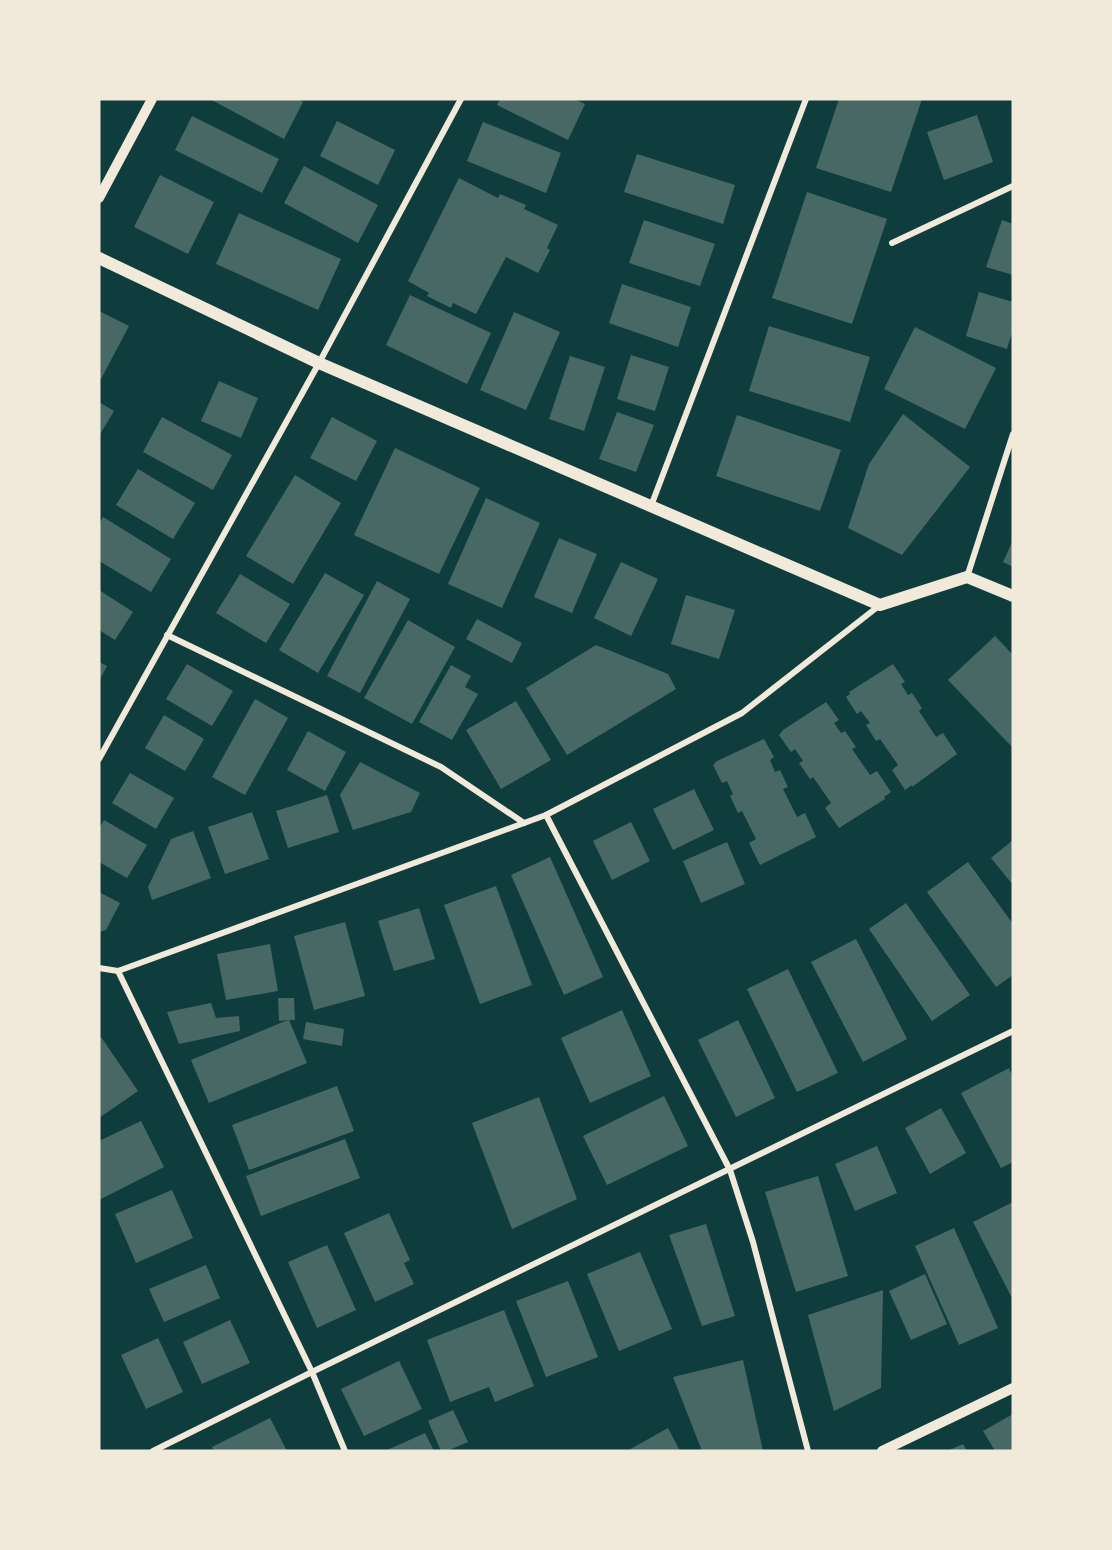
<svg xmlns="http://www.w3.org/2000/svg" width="1112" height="1550" viewBox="0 0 1112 1550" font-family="'Space Grotesk',sans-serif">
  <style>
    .building { fill: #486865 }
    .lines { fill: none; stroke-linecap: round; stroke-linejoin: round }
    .minor { stroke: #f1e9da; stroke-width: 6 }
    .tertiary { stroke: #f1e9da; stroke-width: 10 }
    .secondary { stroke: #f1e9da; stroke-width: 12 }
  </style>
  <rect width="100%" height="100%" fill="#0f3d3e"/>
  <g class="building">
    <polygon points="210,99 298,99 303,102 284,139"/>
    <polygon points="500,99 574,99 585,104 568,140 497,105"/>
    <polygon points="839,99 922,99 891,192 816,168"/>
    <polygon points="977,115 993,162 944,180 927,132"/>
    <polygon points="192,116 279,159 262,193 175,150"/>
    <polygon points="337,121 395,150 378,185 320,156"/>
    <polygon points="483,122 561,153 546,193 467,161"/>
    <polygon points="637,154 735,185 723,224 624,192"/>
    <polygon points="304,166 378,205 358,243 284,203"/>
    <polygon points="160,175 214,202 188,254 134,227"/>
    <polygon points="459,178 498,198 500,194 526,205 524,209 558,225 547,248 550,250 538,273 506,257 476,314 453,303 451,308 427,296 429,293 408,281"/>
    <polygon points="807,192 887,219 852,324 772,298"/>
    <polygon points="239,213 341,259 318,310 216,264"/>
    <polygon points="644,220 715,244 700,286 629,263"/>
    <polygon points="1002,220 1013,224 1013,275 986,267"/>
    <polygon points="622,284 691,307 678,347 609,323"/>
    <polygon points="979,292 1013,302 1013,330 1007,349 966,336"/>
    <polygon points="410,295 491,333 467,384 386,345"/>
    <polygon points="99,311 129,326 101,379 99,378"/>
    <polygon points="514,312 560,332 526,410 480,390"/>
    <polygon points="769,326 870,357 850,422 749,391"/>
    <polygon points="915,327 996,368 965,429 884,389"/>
    <polygon points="631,355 669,367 655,411 617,399"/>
    <polygon points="570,356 605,367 584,431 549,419"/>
    <polygon points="219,381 258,398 241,438 201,421"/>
    <polygon points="99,402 114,411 99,436"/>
    <polygon points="617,412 654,425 636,472 599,459"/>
    <polygon points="903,414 970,467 902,555 848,528 869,464"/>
    <polygon points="737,415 841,450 820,511 716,476"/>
    <polygon points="162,417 232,455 213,490 143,452"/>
    <polygon points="332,417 377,441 356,481 310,458"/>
    <polygon points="395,448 480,488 439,574 354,535"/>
    <polygon points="138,469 195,503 173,539 116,505"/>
    <polygon points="295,475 341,503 293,584 246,556"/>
    <polygon points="486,498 540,523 502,608 448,584"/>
    <polygon points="103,517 171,559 151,592 99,561 99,524"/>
    <polygon points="559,538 597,554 572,613 534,597"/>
    <polygon points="1013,540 1013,567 1003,562"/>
    <polygon points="621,562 658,579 631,636 594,618"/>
    <polygon points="325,573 364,595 318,673 279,650"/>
    <polygon points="240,574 290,604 266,643 216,613"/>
    <polygon points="377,581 410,599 360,693 327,676"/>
    <polygon points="99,590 133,612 115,640 99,630"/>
    <polygon points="686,595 735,610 719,659 671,644"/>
    <polygon points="477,619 522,643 512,663 466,639"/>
    <polygon points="408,620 455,647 412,724 364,698"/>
    <polygon points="995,636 1013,655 1013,748 948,680"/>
    <polygon points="596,645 668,674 676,689 567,755 526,688"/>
    <polygon points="99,662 107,666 99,681"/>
    <polygon points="187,664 233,691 212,726 166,699"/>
    <polygon points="893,664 905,682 901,684 908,695 912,693 922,708 919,711 936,737 943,733 957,754 912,787 912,785 905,790 892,770 898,765 880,739 876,741 866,725 870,723 861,711 857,714 846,697 850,694 849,692"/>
    <polygon points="451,665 471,676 465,687 478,694 452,740 419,722"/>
    <polygon points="255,699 288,718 245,795 212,777"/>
    <polygon points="516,701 551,760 501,789 466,730"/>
    <polygon points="826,702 839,720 834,723 841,733 845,731 856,747 852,749 870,775 877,771 891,792 884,797 885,799 839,828 825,808 831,803 813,777 810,779 799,763 803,761 795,749 791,752 779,735 783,730"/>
    <polygon points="164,715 204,739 185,771 145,748"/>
    <polygon points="308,731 346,752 325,791 287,770"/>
    <polygon points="764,739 774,757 770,760 775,772 780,770 788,787 783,789 797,817 805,813 816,837 760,865 749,843 756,839 742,811 738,813 730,796 733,794 727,781 722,783 713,765 717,761"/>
    <polygon points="360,762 420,793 411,812 353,830 340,795"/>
    <polygon points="130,773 174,798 156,829 112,803"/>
    <polygon points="694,789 714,830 673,850 653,809"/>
    <polygon points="327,795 339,832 288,848 276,811"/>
    <polygon points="252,812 269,859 225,874 208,827"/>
    <polygon points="104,820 147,845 127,878 99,862 99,828"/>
    <polygon points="631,822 650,861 612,880 593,841"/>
    <polygon points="193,831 211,878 152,900 148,887 171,839"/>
    <polygon points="1013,840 1013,885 991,858"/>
    <polygon points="727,842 745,884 701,903 683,861"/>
    <polygon points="550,857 603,977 564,995 511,875"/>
    <polygon points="968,862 1013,924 1013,975 996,987 927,892"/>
    <polygon points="496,886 532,985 480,1004 444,905"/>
    <polygon points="99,892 120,903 106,930 99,932"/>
    <polygon points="906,903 970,995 932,1021 869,929"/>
    <polygon points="419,908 435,959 394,971 378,921"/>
    <polygon points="345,922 365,996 314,1010 294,936"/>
    <polygon points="856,939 907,1039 863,1062 811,962"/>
    <polygon points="270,944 278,991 226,1000 217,954"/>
    <polygon points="788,969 838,1073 797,1092 747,989"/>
    <polygon points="278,998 294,998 295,1020 289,1020 307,1063 209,1103 191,1060 288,1020 279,1021"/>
    <polygon points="211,1003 216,1018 239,1016 240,1031 179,1044 167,1012"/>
    <polygon points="622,1010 651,1076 590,1103 561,1038"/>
    <polygon points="738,1020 775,1098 736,1117 698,1040"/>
    <polygon points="306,1022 344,1029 342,1046 303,1039"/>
    <polygon points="101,1037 138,1091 99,1118 99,1038"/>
    <polygon points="1009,1068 1013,1077 1013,1162 1001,1168 961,1093"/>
    <polygon points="337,1086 354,1131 249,1170 232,1125"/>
    <polygon points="664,1096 688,1146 607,1185 583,1136"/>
    <polygon points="539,1097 577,1199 512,1229 472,1123"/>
    <polygon points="941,1108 966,1153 930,1174 905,1128"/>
    <polygon points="141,1121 164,1167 99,1200 99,1141"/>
    <polygon points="345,1139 360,1178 261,1216 246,1176"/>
    <polygon points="877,1146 897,1193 855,1211 835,1164"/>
    <polygon points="818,1176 848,1276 796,1292 765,1192"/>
    <polygon points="172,1190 193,1238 136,1263 115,1214"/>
    <polygon points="1013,1202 1013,1300 973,1222"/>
    <polygon points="389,1213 410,1260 404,1263 414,1284 375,1302 344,1233"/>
    <polygon points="706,1224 735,1316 702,1326 669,1235"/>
    <polygon points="954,1228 998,1328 959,1345 915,1246"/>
    <polygon points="327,1245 356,1310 317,1328 288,1262"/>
    <polygon points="640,1252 672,1329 619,1351 587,1274"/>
    <polygon points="206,1265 220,1298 164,1322 149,1289"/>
    <polygon points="925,1274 947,1324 911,1340 889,1291"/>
    <polygon points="568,1281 598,1357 546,1377 516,1301"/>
    <polygon points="883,1290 881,1388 834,1411 808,1315"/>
    <polygon points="504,1310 534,1386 495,1402 489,1387 450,1402 427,1340"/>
    <polygon points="230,1320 250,1363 202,1384 183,1342"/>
    <polygon points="158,1338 183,1392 146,1409 121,1355"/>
    <polygon points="743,1360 763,1451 702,1451 673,1377"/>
    <polygon points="399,1361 422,1409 364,1436 341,1389"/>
    <polygon points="453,1410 468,1442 447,1451 441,1451 428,1421"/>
    <polygon points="1013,1414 1013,1451 995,1451 983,1431"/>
    <polygon points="270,1418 287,1451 214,1451 212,1447"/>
    <polygon points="668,1428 680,1451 627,1451"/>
    <polygon points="425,1433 434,1451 385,1451"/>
    <polygon points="963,1444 967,1451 947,1451"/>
  </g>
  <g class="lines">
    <g class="minor">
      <polyline points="892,243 1013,186"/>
      <polyline points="651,506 806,99"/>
      <polyline points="967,577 1013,434"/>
      <polyline points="167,635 441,767 524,823"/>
      <polyline points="99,759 319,363 461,99"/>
      <polyline points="546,815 730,1170 753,1242 808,1451"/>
      <polyline points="99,968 118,971 546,815 742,713 880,605"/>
      <polyline points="118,971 312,1372 345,1451"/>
      <polyline points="153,1451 312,1372 1013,1031"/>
    </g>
    <g class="tertiary">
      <polyline points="99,198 152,99"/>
      <polyline points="882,1451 1013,1388"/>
    </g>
    <polyline class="secondary" points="99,258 319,363 880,605 967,577 1013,596"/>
  </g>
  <rect width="1112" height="1550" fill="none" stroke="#f1e9da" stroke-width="201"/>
</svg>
